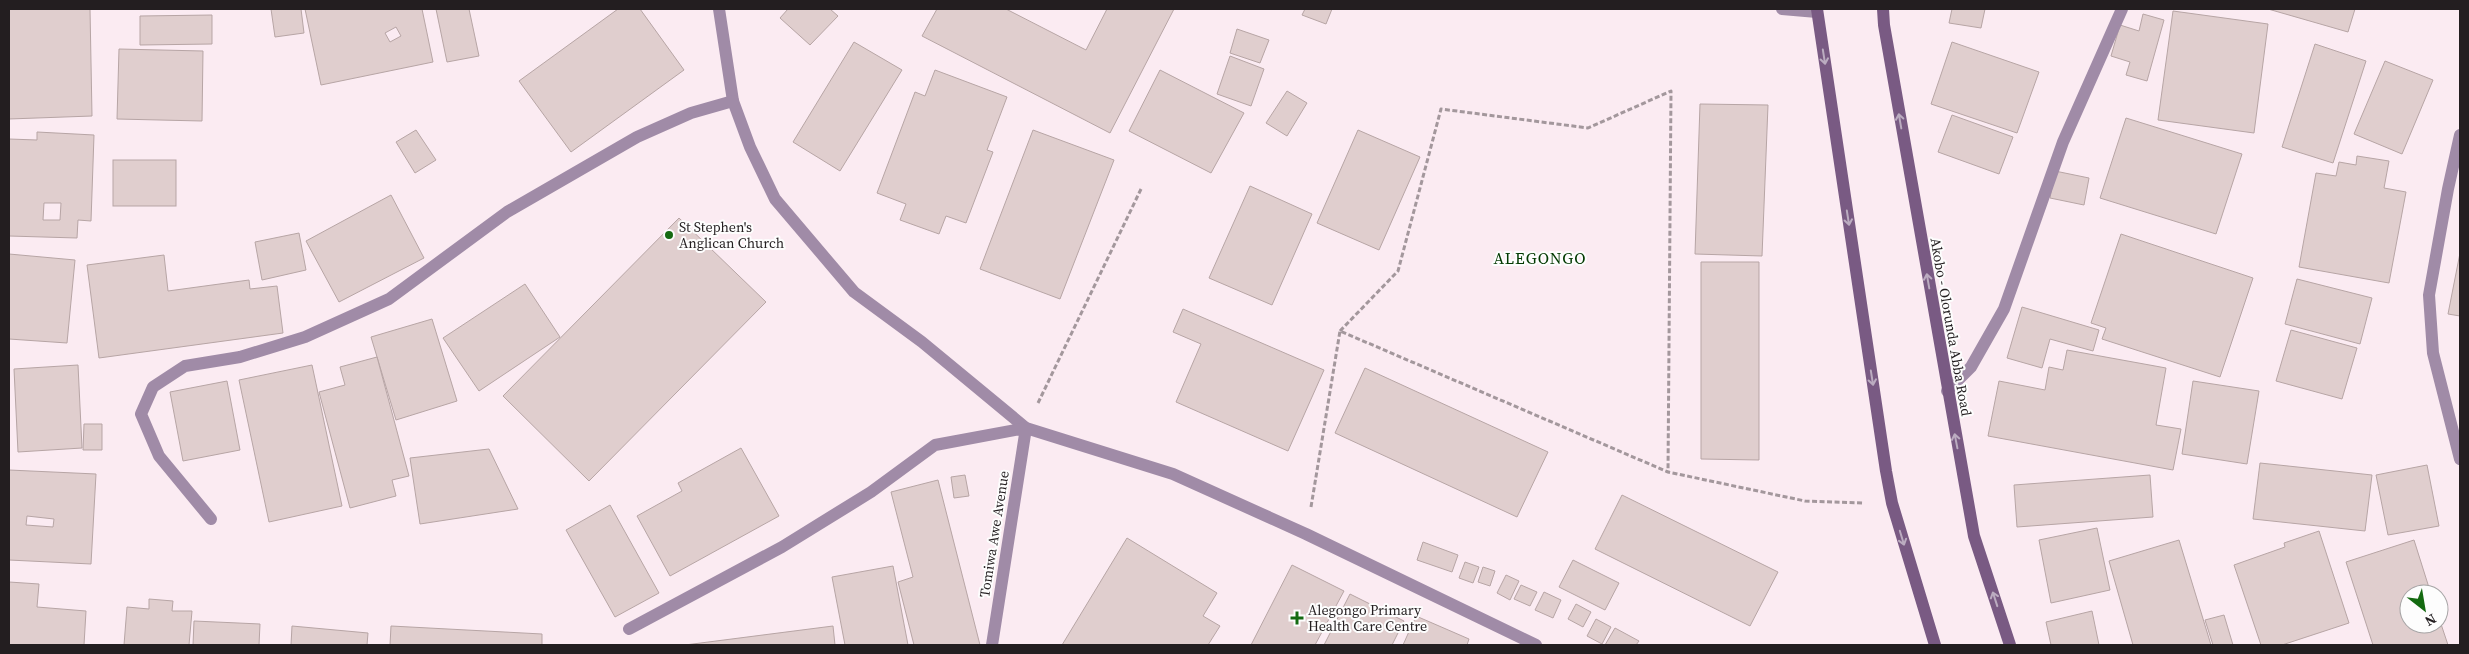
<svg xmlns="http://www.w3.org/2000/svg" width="2469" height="654" viewBox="0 0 2469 654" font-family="'Source Serif 4',serif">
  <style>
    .building { fill: #e0cece; stroke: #b7a5a5; fill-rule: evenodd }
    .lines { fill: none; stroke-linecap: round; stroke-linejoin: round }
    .path { stroke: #a3979c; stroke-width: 3; stroke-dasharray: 5 2.5; stroke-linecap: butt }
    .street { stroke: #a08ba7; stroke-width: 12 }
    .secondary { stroke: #795a83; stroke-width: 12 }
    .oneway { stroke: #bbacc0 }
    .poi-dot { fill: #146a11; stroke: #fdfdfd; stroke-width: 2 }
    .labels { text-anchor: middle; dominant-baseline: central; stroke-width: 4; stroke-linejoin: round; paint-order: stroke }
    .poi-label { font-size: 14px; fill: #231e20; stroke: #fdfdfd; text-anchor: start }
    .street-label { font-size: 14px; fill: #231e20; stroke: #fdfdfd }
    .quarter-label { font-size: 16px; letter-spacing: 1px; fill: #023901; stroke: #fdfdfd }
  </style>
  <rect width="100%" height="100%" fill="#fbebf2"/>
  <g class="building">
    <polygon points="9,9 90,9 92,116 9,119"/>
    <polygon points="271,9 301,9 304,33 275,37"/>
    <path d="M 305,9 L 422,9 L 433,62 L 321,85 ZM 396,27 L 401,36 L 390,42 L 385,33 Z"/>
    <polygon points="436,9 469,9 479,56 447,62"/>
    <polygon points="618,9 640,9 684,70 571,152 519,81"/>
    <polygon points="788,9 830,9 838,16 810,45 780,18"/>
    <polygon points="937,9 1006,9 1086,50 1107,9 1174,9 1110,133 922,36"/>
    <polygon points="1305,9 1332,9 1326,24 1302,15"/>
    <polygon points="1952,9 1985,9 1981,28 1949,23"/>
    <polygon points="2268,9 2355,9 2348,32"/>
    <polygon points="2173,11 2268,24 2254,133 2158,120"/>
    <polygon points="2143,14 2164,20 2147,81 2126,75 2130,62 2111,56 2120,25 2139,31"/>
    <polygon points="212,15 212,44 140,45 140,16"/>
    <polygon points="1237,29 1269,40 1260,63 1230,53"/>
    <polygon points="854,42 902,70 840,171 793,142"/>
    <polygon points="1952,42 2039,72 2017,133 1931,104"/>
    <polygon points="2315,44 2366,61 2333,163 2282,147"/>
    <polygon points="119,49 203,51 202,121 117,119"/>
    <polygon points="1230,56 1264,69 1251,106 1217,94"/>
    <polygon points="2385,61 2433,80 2402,154 2354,134"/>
    <polygon points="935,70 1007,97 987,150 993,152 966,223 946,216 939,234 900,220 906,204 877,193 915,92 925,96"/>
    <polygon points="1160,70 1244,113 1211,173 1129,131"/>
    <polygon points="1287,91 1307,103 1287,136 1266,123"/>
    <polygon points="1700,104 1768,105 1762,256 1695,254"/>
    <polygon points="1952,115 2013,137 1999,174 1938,152"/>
    <polygon points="2126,118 2242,154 2216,234 2100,198"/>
    <polygon points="416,130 436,160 415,173 396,142"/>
    <polygon points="1033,130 1114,160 1060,299 980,269"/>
    <polygon points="1358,130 1420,157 1379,250 1317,223"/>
    <path d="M 37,132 L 94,135 L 91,221 L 78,220 L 77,238 L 9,236 L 9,139 L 37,140 ZM 44,203 L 61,203 L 60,220 L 43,220 Z"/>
    <polygon points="2357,156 2389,161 2384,188 2406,192 2389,283 2299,267 2316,173 2336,176 2339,162 2356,165"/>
    <rect x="113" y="160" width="63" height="46"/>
    <polygon points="2055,171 2089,178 2084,205 2050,198"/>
    <polygon points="1250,186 1312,214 1272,305 1209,278"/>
    <polygon points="391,195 424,258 339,302 306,241"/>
    <polygon points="679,218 766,302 589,481 503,396"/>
    <polygon points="299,233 306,270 262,280 255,242"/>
    <polygon points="2121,234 2253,278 2220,377 2102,339 2106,328 2091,323"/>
    <polygon points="2460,253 2460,316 2448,314"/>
    <polygon points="9,254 75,260 67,343 9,339"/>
    <polygon points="164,255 168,291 249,280 250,289 277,286 283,333 99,358 87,265"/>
    <polygon points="1701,262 1759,262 1759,460 1701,459"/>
    <polygon points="2297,279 2372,298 2360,344 2285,324"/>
    <polygon points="525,284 560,337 479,391 443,338"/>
    <polygon points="2022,307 2099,330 2093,351 2050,339 2042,368 2007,358"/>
    <polygon points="1183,309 1324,370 1288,451 1176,402 1201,344 1173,332"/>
    <polygon points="432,319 457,401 396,420 371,337"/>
    <polygon points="2291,330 2357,348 2342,399 2276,381"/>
    <polygon points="2067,350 2166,368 2156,425 2181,429 2173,470 1988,436 1999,381 2045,390 2049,367 2063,370"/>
    <polygon points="377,357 409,476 392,480 396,496 350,508 319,392 345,385 340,367"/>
    <polygon points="78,365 82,448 18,452 14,369"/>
    <polygon points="312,365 342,506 269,522 239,380"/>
    <polygon points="1365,368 1548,452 1517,517 1335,433"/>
    <polygon points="227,381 240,450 183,461 170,392"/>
    <polygon points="2193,381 2259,391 2247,464 2182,454"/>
    <polygon points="84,424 102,424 102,450 83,450"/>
    <polygon points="741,448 779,516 670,576 637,516 682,491 678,483"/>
    <polygon points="489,449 518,509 420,524 410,458"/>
    <polygon points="2260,463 2372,475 2365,531 2253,519"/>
    <polygon points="2427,465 2439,526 2388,535 2376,475"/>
    <path d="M 9,470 L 96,474 L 91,564 L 9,560 ZM 27,516 L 54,519 L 53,527 L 26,525 Z"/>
    <polygon points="965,475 969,496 954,498 951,477"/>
    <polygon points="2150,475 2153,517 2017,527 2014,485"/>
    <polygon points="938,480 980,645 914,645 898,582 913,577 891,492"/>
    <polygon points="1622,495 1778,572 1750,626 1595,549"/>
    <polygon points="610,505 659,593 615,617 566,530"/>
    <polygon points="2097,528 2110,590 2051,603 2039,540"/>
    <polygon points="2319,531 2349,623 2282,645 2261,645 2234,565 2285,547 2284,543"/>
    <polygon points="1127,538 1217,593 1203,616 1220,626 1208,645 1062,645"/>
    <polygon points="2179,540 2211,645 2133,645 2109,561"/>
    <polygon points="2414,540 2431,594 2409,594 2409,624 2439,624 2439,618 2448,645 2373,645 2346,562"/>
    <polygon points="1423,542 1458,555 1452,572 1417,560"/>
    <polygon points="1573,560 1619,583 1605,610 1559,587"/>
    <polygon points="1465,562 1479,567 1473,583 1459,578"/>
    <polygon points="1292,565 1344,591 1315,645 1251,645"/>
    <polygon points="893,566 908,645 845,645 832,577"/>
    <polygon points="1483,567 1495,571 1490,586 1478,582"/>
    <polygon points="1506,575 1519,581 1510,600 1497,593"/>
    <polygon points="9,582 39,584 37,607 86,611 84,645 9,645"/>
    <polygon points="1521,585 1537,592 1530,606 1514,599"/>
    <polygon points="1544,592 1561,600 1553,618 1535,610"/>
    <polygon points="1350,594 1404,621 1392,645 1324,645"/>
    <polygon points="149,599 173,601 172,611 192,611 189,645 124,645 127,607 149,609"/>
    <polygon points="1576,604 1591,612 1583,627 1568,619"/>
    <polygon points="2092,611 2099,645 2051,645 2046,622"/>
    <polygon points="2224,615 2233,645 2213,645 2205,620"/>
    <polygon points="1416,616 1469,639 1467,645 1403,645"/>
    <polygon points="1596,619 1611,627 1602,644 1587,636"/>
    <polygon points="194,621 260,624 259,645 193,645"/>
    <polygon points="292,626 368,633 367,645 291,645"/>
    <polygon points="391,626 542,634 542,645 390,645"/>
    <polygon points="833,626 835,645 685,645"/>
    <polygon points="1615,628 1639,641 1636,645 1605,645"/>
  </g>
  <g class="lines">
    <g class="path">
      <polyline points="1340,331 1398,271 1441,109 1588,128 1671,91 1668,472"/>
      <polyline points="1038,403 1142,187"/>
      <polyline points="1311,507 1340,331 1668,472 1805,501 1864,503"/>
    </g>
    <g class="street">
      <polyline points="719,9 733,101 750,147 775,199 854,292 922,342 1026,428 1173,474 1306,534 1536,645"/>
      <polyline points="1782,9 1817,12"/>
      <polyline points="2460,135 2448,189 2429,295 2433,353 2460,459"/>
      <polyline points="1947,391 1971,367 2004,309 2063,142 2122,9"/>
      <polyline points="211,519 159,456 141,414 153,387 185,366 240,357 305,337 389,299 507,212 637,137 691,113 733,101"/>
      <polyline points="629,629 782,547 871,492 935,445 1026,428 992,645"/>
    </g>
    <g class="secondary">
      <polyline points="1817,9 1886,471 1892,503 1935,645"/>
      <polyline points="1883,9 1884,25 1974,536 2010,645"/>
    </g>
  </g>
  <defs><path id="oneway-shaft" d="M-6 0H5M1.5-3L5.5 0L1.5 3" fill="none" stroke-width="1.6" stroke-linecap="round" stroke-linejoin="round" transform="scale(1.25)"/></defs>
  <g class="oneway">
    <use href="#oneway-shaft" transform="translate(1824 57) rotate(81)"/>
    <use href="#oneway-shaft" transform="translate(1900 121) rotate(-100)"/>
    <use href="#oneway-shaft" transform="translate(1848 218) rotate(81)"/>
    <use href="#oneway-shaft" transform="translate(1928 281) rotate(-100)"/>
    <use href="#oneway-shaft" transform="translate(1872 378) rotate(81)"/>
    <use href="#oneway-shaft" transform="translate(1956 441) rotate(-101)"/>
    <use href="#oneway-shaft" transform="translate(1902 538) rotate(73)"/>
    <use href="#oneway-shaft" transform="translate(1995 599) rotate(-108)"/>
  </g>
  <g class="poi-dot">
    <circle cx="669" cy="235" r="5"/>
    <path d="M1294.5 610.5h5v5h5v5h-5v5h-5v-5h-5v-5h5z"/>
  </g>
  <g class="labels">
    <g class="poi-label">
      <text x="679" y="227">St Stephen's<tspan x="679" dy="16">Anglican Church</tspan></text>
      <text x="1308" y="610">Alegongo Primary<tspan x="1308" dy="16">Health Care Centre</tspan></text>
    </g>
    <g class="street-label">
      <text transform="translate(1951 327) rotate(80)">Akobo - Olorunda Abba Road</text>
      <text transform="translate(994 534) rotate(-81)">Tomiwa Awe Avenue</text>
    </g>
    <g class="quarter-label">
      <text x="1540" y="258">ALEGONGO</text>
    </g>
  </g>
  <rect width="2469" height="654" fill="none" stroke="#231e20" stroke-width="20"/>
  <g transform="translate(2424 609) rotate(149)"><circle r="24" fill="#fdfdfd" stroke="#a6a4a5"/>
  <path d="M0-4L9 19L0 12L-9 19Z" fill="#146a11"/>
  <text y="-8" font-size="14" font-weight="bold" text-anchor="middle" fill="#231e20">N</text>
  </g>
</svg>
